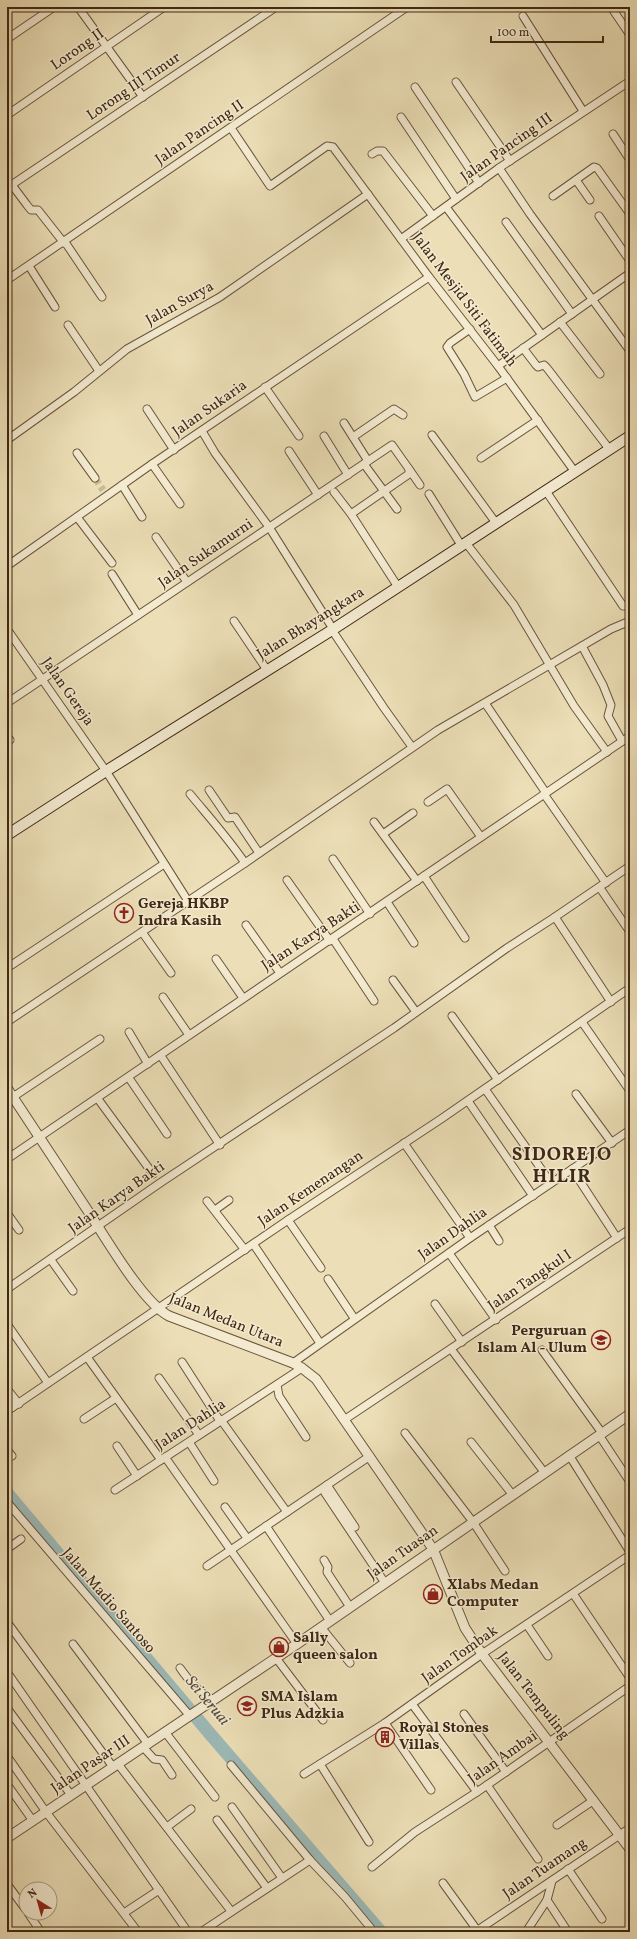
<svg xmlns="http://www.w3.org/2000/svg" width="637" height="1939" viewBox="0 0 637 1939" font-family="Vollkorn,serif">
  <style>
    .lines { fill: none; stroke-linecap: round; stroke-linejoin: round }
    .river { stroke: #9cbab8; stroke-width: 13 }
    .minor-tunnel { stroke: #c9ba96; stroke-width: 7; stroke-dasharray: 7 3.5; stroke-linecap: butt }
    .minor-casing { stroke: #6a563d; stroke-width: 9 }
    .tertiary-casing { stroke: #6a563d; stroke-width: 11 }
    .secondary-casing { stroke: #3f2814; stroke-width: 12 }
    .minor { stroke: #f3ead0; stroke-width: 7 }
    .tertiary { stroke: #f3ead0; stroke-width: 9 }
    .secondary { stroke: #f3ead0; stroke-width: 10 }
    .labels { text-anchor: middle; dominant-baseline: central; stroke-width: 3; stroke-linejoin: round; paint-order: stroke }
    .street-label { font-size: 15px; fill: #3f2814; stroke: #f3ead0 }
    .poi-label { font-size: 15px; font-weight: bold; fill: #3f2814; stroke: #f3ead0; text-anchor: start }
    .water-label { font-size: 16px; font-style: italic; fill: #564c3d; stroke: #f3ead0 }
    .district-label { font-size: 19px; font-weight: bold; letter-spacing: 1px; fill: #3f2814; stroke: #f3ead0 }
  </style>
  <rect width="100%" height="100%" fill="#ecdfb7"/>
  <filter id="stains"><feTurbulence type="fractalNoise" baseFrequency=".005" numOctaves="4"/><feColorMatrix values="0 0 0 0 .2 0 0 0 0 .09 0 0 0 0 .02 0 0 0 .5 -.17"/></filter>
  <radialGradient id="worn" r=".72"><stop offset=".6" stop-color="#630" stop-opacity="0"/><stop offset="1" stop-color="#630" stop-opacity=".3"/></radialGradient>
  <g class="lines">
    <polyline class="river" points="7,1493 211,1735 381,1932"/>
    <polyline class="minor-tunnel" points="95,478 103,490"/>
    <g class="minor-casing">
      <g id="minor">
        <polyline points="78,7 143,97"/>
        <polyline points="611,7 630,35"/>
        <polyline points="523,16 583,111"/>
        <polyline points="7,39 54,7"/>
        <polyline points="456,82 510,161"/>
        <polyline points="415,87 479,183"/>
        <polyline points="7,115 164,7"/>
        <polyline points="401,117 456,199"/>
        <polyline points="231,128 270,186 327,146 333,147 429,277 498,366 575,472"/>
        <polyline points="613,134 630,160"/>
        <polyline points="372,154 377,151 383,151 433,216"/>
        <polyline points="499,168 530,214 630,351"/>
        <polyline points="576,180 590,200"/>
        <polyline points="12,185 27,205 31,210 38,210 64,243"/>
        <polyline points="7,188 276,7"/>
        <polyline points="553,196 594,167 597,168 630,214"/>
        <polyline points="446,207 542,335"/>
        <polyline points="599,216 630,261"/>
        <polyline points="506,222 572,314"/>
        <polyline points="401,239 499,168 630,81"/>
        <polyline points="65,242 102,297"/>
        <polyline points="29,266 55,307"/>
        <polyline points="7,280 407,7"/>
        <polyline points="560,322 600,374"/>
        <polyline points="68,325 99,371"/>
        <polyline points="470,329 450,343 447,347 464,374 475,397 507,378"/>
        <polyline points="523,348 536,365 538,367 544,365 547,368 610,450"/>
        <polyline points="498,366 630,273"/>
        <polyline points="265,387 299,436"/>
        <polyline points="147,409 174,450"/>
        <polyline points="344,423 368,461"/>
        <polyline points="202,431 215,453 269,527 333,629"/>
        <polyline points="432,435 496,523"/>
        <polyline points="324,436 348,475"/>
        <polyline points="353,437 394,409 403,415"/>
        <polyline points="7,440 74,392 127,349 220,297 368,194"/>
        <polyline points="289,451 318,495"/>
        <polyline points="77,453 95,478"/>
        <polyline points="481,458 538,420"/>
        <polyline points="152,464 180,504"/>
        <polyline points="364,464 397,509"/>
        <polyline points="409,469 420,485"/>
        <polyline points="122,485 142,517"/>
        <polyline points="546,491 623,606"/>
        <polyline points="334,492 351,514 398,587"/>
        <polyline points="429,494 461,545"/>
        <polyline points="77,517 112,563"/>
        <polyline points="156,537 187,582"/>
        <polyline points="466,543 514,605 574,706 607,752"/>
        <polyline points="7,566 152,464 429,277"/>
        <polyline points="112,574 138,615"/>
        <polyline points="234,621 267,670"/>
        <polyline points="7,629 106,771 188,901"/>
        <polyline points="332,630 384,708 412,747"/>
        <polyline points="582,646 603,685 611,705 608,716 622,741"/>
        <polyline points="7,703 392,445 409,469 409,474 351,514"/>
        <polyline points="485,703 546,793"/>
        <polyline points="7,736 10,740"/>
        <polyline points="209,790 228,818 235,817 259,853"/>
        <path d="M 190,794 C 209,817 228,838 245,863"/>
        <polyline points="544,794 606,883"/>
        <polyline points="428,802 447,789 481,837"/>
        <polyline points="374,822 417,881"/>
        <polyline points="383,834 413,813"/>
        <polyline points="333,859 370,914"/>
        <polyline points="424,876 465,938"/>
        <polyline points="287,880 330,941"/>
        <polyline points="600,888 630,932"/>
        <polyline points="387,902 414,943"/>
        <polyline points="555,917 611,1002"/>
        <polyline points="246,925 280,973"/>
        <polyline points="142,932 171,973"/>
        <polyline points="333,939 374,1001"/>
        <polyline points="216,959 243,998"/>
        <polyline points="7,968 164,864"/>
        <polyline points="393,980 416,1012"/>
        <polyline points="163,997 189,1035"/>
        <polyline points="452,1016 498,1080"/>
        <polyline points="7,1022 245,863 438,730 611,629 630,621"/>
        <polyline points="582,1022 630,1091"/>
        <polyline points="129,1032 148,1064"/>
        <polyline points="161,1056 220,1145"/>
        <polyline points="129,1078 167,1134"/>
        <polyline points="485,1089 551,1183"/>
        <polyline points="576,1094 612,1143"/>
        <polyline points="13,1097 100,1039"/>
        <polyline points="98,1099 153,1174"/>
        <polyline points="468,1101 533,1196"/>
        <polyline points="404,1143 470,1238"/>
        <polyline points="7,1159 630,736"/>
        <polyline points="572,1169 617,1238"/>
        <polyline points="207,1201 245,1250"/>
        <polyline points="215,1210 229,1200"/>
        <polyline points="7,1213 19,1230"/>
        <polyline points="288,1220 321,1268"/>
        <polyline points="489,1225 499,1241"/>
        <polyline points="254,1245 320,1343"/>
        <polyline points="449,1253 496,1320"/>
        <polyline points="51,1260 73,1291"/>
        <polyline points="328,1279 354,1318"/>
        <polyline points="7,1289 160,1183 394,1028 507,948 555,917 630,866"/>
        <polyline points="435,1304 462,1342"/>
        <polyline points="7,1324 48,1383"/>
        <polyline points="451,1349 544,1472"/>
        <polyline points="542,1350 602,1433"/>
        <polyline points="87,1357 161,1460"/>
        <polyline points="182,1362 220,1421"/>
        <polyline points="293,1363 470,1238 630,1130"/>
        <polyline points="159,1378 199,1435"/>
        <polyline points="277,1385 279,1396 306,1437"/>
        <polyline points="7,1389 19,1404"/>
        <polyline points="7,1399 13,1407"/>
        <polyline points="7,1411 288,1220 441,1119 630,988"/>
        <polyline points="84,1419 116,1398"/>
        <polyline points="221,1420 287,1512"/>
        <polyline points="344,1420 630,1229"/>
        <polyline points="405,1433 473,1522 505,1571"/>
        <polyline points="599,1435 630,1482"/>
        <polyline points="189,1442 214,1481"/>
        <polyline points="471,1442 512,1494"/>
        <polyline points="117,1446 137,1476"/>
        <polyline points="7,1450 12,1456"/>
        <polyline points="569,1455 630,1552"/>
        <polyline points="165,1457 297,1644"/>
        <polyline points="327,1485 355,1527"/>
        <polyline points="115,1490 302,1368"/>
        <polyline points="325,1493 385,1583"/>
        <polyline points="7,1502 190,1716"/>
        <polyline points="225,1507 247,1538"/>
        <polyline points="266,1526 330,1621"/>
        <polyline points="7,1549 21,1539"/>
        <polyline points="324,1560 328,1567 327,1572 350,1607"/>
        <polyline points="207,1566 370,1456"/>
        <polyline points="574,1595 630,1678"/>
        <polyline points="7,1622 113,1767"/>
        <polyline points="527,1625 548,1656"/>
        <polyline points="321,1627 350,1663"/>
        <polyline points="73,1644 148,1744"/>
        <polyline points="276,1658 323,1720"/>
        <path d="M 180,1668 C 189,1681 199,1693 213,1700"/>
        <polyline points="7,1672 188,1932"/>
        <polyline points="412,1704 477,1792"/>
        <polyline points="7,1708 71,1795"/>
        <polyline points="464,1714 506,1772"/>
        <polyline points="385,1723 431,1790"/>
        <polyline points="165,1732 215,1797"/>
        <polyline points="143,1747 154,1759 162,1760 172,1775"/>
        <polyline points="7,1756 46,1812 138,1932"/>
        <polyline points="118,1764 231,1911"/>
        <polyline points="320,1764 369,1842"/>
        <polyline points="231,1765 310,1860 345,1897 374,1932"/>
        <polyline points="304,1774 385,1723 482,1654 630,1555"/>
        <polyline points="487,1785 538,1859"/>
        <polyline points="9,1787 33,1821"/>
        <polyline points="232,1807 282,1878"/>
        <polyline points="217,1820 267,1888"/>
        <polyline points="557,1825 594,1800"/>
        <polyline points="167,1827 191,1809"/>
        <polyline points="372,1867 415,1832 477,1792 630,1686"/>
        <polyline points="568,1869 602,1919"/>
        <polyline points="443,1883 477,1930"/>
        <polyline points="7,1884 26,1910"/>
        <polyline points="547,1900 568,1932"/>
        <polyline points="28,1913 41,1932"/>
        <polyline points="124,1913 159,1890"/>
        <polyline points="201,1932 310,1860"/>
        <polyline points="475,1932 630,1828"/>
        <polyline points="526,1932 547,1900 552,1881"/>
      </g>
    </g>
    <g class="tertiary-casing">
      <g id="tertiary">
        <path d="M 7,1088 C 33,1128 60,1168 86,1208 C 104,1235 142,1302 169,1316 L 293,1363 L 302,1368 L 316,1379 L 433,1549 L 465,1628 L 482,1654 L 630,1849"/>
        <polyline points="7,1838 297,1644 630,1414"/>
      </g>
    </g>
    <g class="secondary-casing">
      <polyline id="secondary" points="7,835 106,771 332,630 630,436"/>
    </g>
    <use href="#minor" class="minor"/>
    <use href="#tertiary" class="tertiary"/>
    <use href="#secondary" class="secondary"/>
  </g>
  <defs>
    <g id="church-ring" transform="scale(1)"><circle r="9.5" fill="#f3ead0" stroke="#8f2418" stroke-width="1.5"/><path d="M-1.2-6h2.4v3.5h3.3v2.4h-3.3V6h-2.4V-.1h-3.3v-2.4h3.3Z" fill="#8f2418"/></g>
    <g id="school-ring" transform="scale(1)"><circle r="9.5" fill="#f3ead0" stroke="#8f2418" stroke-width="1.5"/><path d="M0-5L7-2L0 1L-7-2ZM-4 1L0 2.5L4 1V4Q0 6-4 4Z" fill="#8f2418"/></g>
    <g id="shop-ring" transform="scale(1)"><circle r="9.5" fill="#f3ead0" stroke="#8f2418" stroke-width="1.5"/><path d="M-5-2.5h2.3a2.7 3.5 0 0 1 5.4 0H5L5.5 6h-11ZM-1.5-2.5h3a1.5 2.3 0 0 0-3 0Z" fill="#8f2418"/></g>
    <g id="building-ring" transform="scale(1)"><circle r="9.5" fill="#f3ead0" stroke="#8f2418" stroke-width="1.5"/><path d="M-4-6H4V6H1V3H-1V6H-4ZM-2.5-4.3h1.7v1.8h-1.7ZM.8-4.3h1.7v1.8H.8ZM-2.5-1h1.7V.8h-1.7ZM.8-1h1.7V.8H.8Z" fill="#8f2418"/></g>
  </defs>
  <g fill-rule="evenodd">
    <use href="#church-ring" x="124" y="913"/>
    <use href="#school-ring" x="601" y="1340"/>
    <use href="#shop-ring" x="433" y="1594"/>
    <use href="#shop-ring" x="279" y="1647"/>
    <use href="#school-ring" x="247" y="1706"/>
    <use href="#building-ring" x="385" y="1737"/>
  </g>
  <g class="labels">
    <g class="street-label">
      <text transform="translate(78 50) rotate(-35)">Lorong II</text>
      <text transform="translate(134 87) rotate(-34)">Lorong III Timur</text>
      <text transform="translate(200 133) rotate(-34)">Jalan Pancing II</text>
      <text transform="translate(507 148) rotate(-35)">Jalan Pancing III</text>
      <text transform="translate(464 300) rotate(53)">Jalan Mesjid Siti Fatimah</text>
      <text transform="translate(180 304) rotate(-29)">Jalan Surya</text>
      <text transform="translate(210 409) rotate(-35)">Jalan Sukaria</text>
      <text transform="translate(206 554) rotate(-34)">Jalan Sukamurni</text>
      <text transform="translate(311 624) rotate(-32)">Jalan Bhayangkara</text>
      <text transform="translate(67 692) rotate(55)">Jalan Gereja</text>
      <text transform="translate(311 937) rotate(-33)">Jalan Karya Bakti</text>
      <text transform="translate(311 1189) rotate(-34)">Jalan Kemenangan</text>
      <text transform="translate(117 1198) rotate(-35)">Jalan Karya Bakti</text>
      <text transform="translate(453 1234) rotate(-35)">Jalan Dahlia</text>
      <text transform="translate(530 1281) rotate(-34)">Jalan Tangkul I</text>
      <text transform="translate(226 1321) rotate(22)">Jalan Medan Utara</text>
      <text transform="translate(191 1425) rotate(-33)">Jalan Dahlia</text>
      <text transform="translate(403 1553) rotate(-35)">Jalan Tuasan</text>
      <text transform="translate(108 1601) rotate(49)">Jalan Madio Santoso</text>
      <text transform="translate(460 1655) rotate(-35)">Jalan Tombak</text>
      <text transform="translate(533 1696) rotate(52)">Jalan Tempuling</text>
      <text transform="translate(503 1758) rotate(-35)">Jalan Ambai</text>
      <text transform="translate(91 1765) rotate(-34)">Jalan Pasar III</text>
      <text transform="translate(545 1869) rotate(-34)">Jalan Tuamang</text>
    </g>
    <g class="poi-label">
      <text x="138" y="904">Gereja HKBP<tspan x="138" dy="17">Indra Kasih</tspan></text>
      <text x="587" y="1331" text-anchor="end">Perguruan<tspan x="587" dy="17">Islam Al - Ulum</tspan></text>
      <text x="447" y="1585">Xlabs Medan<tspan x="447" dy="17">Computer</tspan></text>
      <text x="293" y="1638">Sally<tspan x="293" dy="17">queen salon</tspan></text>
      <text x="261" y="1697">SMA Islam<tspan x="261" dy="17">Plus Adzkia</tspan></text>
      <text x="399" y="1728">Royal Stones<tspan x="399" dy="17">Villas</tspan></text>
    </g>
    <g class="water-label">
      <text transform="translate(207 1701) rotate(50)">Sei Seruai</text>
    </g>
    <g class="district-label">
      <text x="562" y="1155">SIDOREJO<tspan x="562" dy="22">HILIR</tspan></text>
    </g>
  </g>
  <rect width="637" height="1939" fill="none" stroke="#ecdfb7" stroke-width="24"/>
  <rect x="8" y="8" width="621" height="1923" fill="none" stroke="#3f2814" stroke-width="2"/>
  <rect x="12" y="12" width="613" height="1915" fill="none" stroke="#3f2814"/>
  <g transform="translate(38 1901) rotate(323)"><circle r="19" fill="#f3ead0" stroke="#ab9c85"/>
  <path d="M0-3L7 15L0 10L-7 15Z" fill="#8f2418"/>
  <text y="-6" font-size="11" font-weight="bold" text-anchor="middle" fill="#3f2814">N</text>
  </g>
  <path d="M491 36v6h112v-6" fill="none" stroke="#3f2814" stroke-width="2"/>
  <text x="497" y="36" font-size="12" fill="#3f2814" stroke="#f3ead0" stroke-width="3" paint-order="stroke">100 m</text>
  <rect width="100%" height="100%" filter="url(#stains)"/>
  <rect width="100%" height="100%" fill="url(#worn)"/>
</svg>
